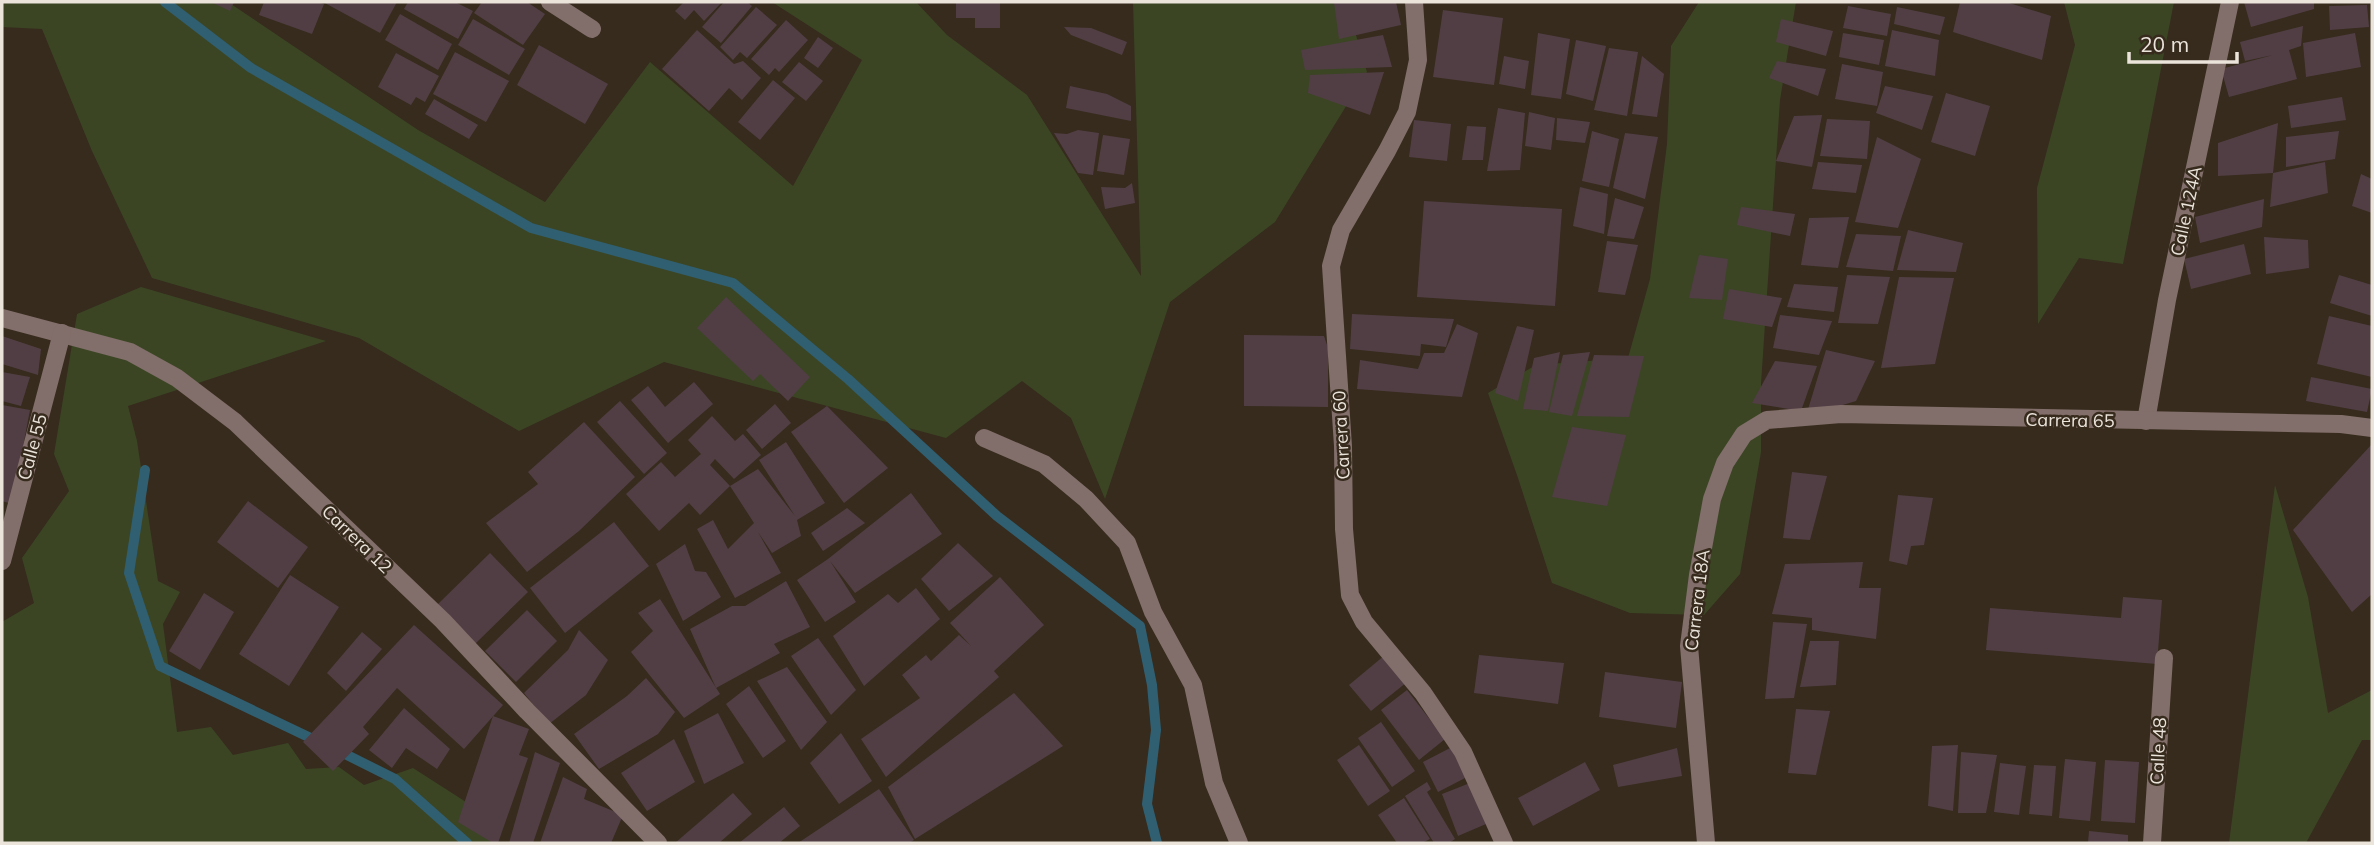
<svg xmlns="http://www.w3.org/2000/svg" width="2374" height="845" viewBox="0 0 2374 845" font-family="Mulish,sans-serif">
  <style>
    .green { fill: #3b4524 }
    .lines { fill: none; stroke-linecap: round; stroke-linejoin: round }
    .stream { stroke: #305f71; stroke-width: 10 }
    .building { fill: #513e44 }
    .minor { stroke: #826e6a; stroke-width: 18 }
    .labels { text-anchor: middle; dominant-baseline: central; stroke-width: 5; stroke-linejoin: round; paint-order: stroke }
    .street-label { font-size: 18px; fill: #ebe4db; stroke: #362b1d }
  </style>
  <rect width="100%" height="100%" fill="#362b1d"/>
  <g class="green">
    <polygon points="2,2 228,2 418,130 545,202 650,62 793,186 862,60 772,2 916,2 947,35 1027,95 1141,276 1133,2 1342,2 1347,5 1367,72 1275,222 1170,302 1105,499 1071,418 1022,381 946,438 664,362 519,431 359,338 152,278 92,151 42,29 2,27"/>
    <polygon points="1699,2 1796,2 1780,100 1761,384 1761,452 1740,574 1704,615 1630,613 1552,583 1518,478 1488,393 1536,365 1628,358 1650,279 1667,144 1671,46"/>
    <polygon points="2064,2 2174,2 2123,264 2079,258 2038,324 2037,188 2075,45"/>
    <polygon points="141,287 326,341 128,406 137,441 158,581 180,592 163,624 177,732 211,727 233,755 288,743 306,769 339,767 364,785 413,768 466,802 475,830 494,843 2,843 2,622 34,603 22,558 69,491 54,454 77,314"/>
    <polygon points="2275,485 2308,597 2328,713 2372,690 2372,740 2362,740 2306,843 2229,843"/>
  </g>
  <g class="lines">
    <g class="stream">
      <polyline points="165,2 251,68 531,228 733,283 848,379 997,516 1140,626 1152,685 1156,730 1147,804 1157,843"/>
      <polyline points="145,470 129,573 160,666 319,742"/>
      <polyline points="337,750 395,779 467,843"/>
    </g>
  </g>
  <g class="building">
    <polygon points="211,2 234,2 230,11"/>
    <polygon points="264,2 316,2 324,4 312,34 259,15"/>
    <polygon points="323,2 397,2 380,33"/>
    <polygon points="408,2 455,2 473,11 458,39 404,9"/>
    <polygon points="482,2 527,2 545,14 523,45 474,13"/>
    <polygon points="684,2 722,2 704,21 694,10 685,20 675,11"/>
    <polygon points="724,2 747,2 752,6 721,43 702,27"/>
    <polygon points="956,2 1000,2 1000,28 975,28 975,18 956,18"/>
    <polygon points="1334,2 1396,2 1401,25 1339,39"/>
    <polygon points="1960,2 2006,2 2051,16 2042,60 1953,32"/>
    <polygon points="2244,2 2314,2 2314,9 2251,27"/>
    <polygon points="2367,5 2369,27 2330,30 2329,6"/>
    <polygon points="1848,6 1891,14 1887,36 1843,28"/>
    <polygon points="756,7 777,25 747,58 740,52 733,60 720,47"/>
    <polygon points="1897,7 1945,17 1940,35 1894,24"/>
    <polygon points="1443,10 1503,18 1494,85 1433,77"/>
    <polygon points="400,14 452,44 438,70 385,40"/>
    <polygon points="473,19 525,49 509,75 458,45"/>
    <polygon points="1781,19 1833,31 1826,56 1776,42"/>
    <polygon points="786,20 808,40 779,72 775,68 769,75 751,59"/>
    <polygon points="2303,26 2301,46 2289,50 2297,79 2229,97 2221,69 2273,55 2245,61 2240,42"/>
    <polygon points="1064,27 1091,28 1127,42 1122,55 1071,35"/>
    <polygon points="697,30 734,64 743,61 761,78 742,100 729,88 709,111 662,69"/>
    <polygon points="1892,30 1939,40 1935,76 1885,66"/>
    <polygon points="1538,33 1570,39 1561,99 1531,95"/>
    <polygon points="1843,33 1884,40 1879,65 1839,57"/>
    <polygon points="2355,33 2361,67 2306,77 2303,43"/>
    <polygon points="1383,35 1392,67 1305,70 1301,50"/>
    <polygon points="818,37 833,48 818,68 804,58"/>
    <polygon points="1576,40 1606,46 1593,101 1566,94"/>
    <polygon points="539,45 608,84 585,124 517,85"/>
    <polygon points="1609,48 1638,52 1627,116 1594,110"/>
    <polygon points="455,52 509,81 486,122 433,94"/>
    <polygon points="396,53 439,76 425,102 416,97 411,105 378,87"/>
    <polygon points="1504,56 1529,61 1525,89 1499,84"/>
    <polygon points="1642,56 1664,74 1657,117 1632,114"/>
    <polygon points="1777,61 1826,69 1818,96 1769,78"/>
    <polygon points="799,62 823,81 806,101 782,82"/>
    <polygon points="1842,64 1883,72 1877,106 1835,99"/>
    <polygon points="1384,72 1370,115 1308,93 1310,75"/>
    <polygon points="773,80 795,98 760,140 738,122"/>
    <polygon points="1070,86 1107,94 1131,106 1131,121 1066,108"/>
    <polygon points="1885,86 1933,96 1922,130 1876,113"/>
    <polygon points="1946,93 1990,106 1975,156 1931,142"/>
    <polygon points="2342,97 2346,120 2291,128 2288,106"/>
    <polygon points="434,99 478,125 469,139 425,114"/>
    <polygon points="1498,108 1525,113 1520,170 1487,171"/>
    <polygon points="1529,112 1555,118 1551,150 1525,146"/>
    <polygon points="1822,115 1812,167 1776,161 1794,116"/>
    <polygon points="1557,118 1590,122 1585,143 1556,140"/>
    <polygon points="1827,119 1870,121 1867,159 1820,156"/>
    <polygon points="1414,120 1451,124 1447,161 1409,157"/>
    <polygon points="2278,123 2273,173 2218,176 2218,143"/>
    <polygon points="1467,126 1486,127 1483,160 1462,160"/>
    <polygon points="1078,130 1099,133 1093,175 1078,173 1054,133 1067,134"/>
    <polygon points="1592,131 1619,139 1609,187 1582,181"/>
    <polygon points="2339,131 2335,159 2286,167 2286,137"/>
    <polygon points="1625,133 1658,137 1645,199 1613,188"/>
    <polygon points="1103,135 1130,139 1124,175 1097,171"/>
    <polygon points="1877,137 1921,159 1898,228 1855,222"/>
    <polygon points="1818,162 1862,165 1856,193 1812,189"/>
    <polygon points="2325,162 2328,193 2270,207 2273,173"/>
    <polygon points="2361,174 2372,179 2372,213 2352,206"/>
    <polygon points="1132,183 1135,203 1105,209 1101,187 1125,188"/>
    <polygon points="1580,187 1608,194 1604,234 1573,226"/>
    <polygon points="1615,198 1644,207 1634,239 1607,236"/>
    <polygon points="2264,199 2262,227 2200,243 2195,217"/>
    <polygon points="1424,201 1562,209 1555,306 1417,297"/>
    <polygon points="1741,207 1795,214 1790,236 1737,225"/>
    <polygon points="1849,217 1838,268 1801,265 1809,218"/>
    <polygon points="1908,230 1963,243 1956,272 1897,270"/>
    <polygon points="1856,234 1901,236 1893,271 1846,267"/>
    <polygon points="2264,237 2308,240 2309,268 2266,274"/>
    <polygon points="1607,241 1638,245 1625,295 1598,292"/>
    <polygon points="2244,244 2251,274 2191,289 2184,259"/>
    <polygon points="1699,255 1728,259 1722,300 1689,298"/>
    <polygon points="1847,275 1890,277 1878,324 1838,323"/>
    <polygon points="2339,275 2372,285 2372,316 2330,303"/>
    <polygon points="1899,277 1954,278 1935,364 1881,368"/>
    <polygon points="1794,284 1838,287 1834,312 1787,307"/>
    <polygon points="1729,289 1782,298 1772,327 1723,319"/>
    <polygon points="726,297 810,377 788,401 760,374 753,381 697,328"/>
    <polygon points="1352,314 1454,319 1446,347 1421,344 1420,356 1350,349"/>
    <polygon points="1780,315 1832,321 1819,355 1773,348"/>
    <polygon points="2329,316 2372,326 2372,377 2317,364"/>
    <polygon points="1457,324 1478,333 1462,397 1357,389 1360,360 1418,369 1424,353 1444,353"/>
    <polygon points="1517,326 1534,330 1518,401 1495,393"/>
    <polygon points="1244,335 1324,336 1328,348 1328,407 1244,406"/>
    <polygon points="2,336 41,349 38,375 2,364"/>
    <polygon points="1826,350 1875,361 1856,401 1806,416"/>
    <polygon points="1560,352 1548,411 1523,409 1534,358"/>
    <polygon points="1590,352 1572,416 1549,412 1563,355"/>
    <polygon points="1594,355 1644,356 1629,417 1577,416"/>
    <polygon points="1775,361 1817,366 1801,411 1752,403"/>
    <polygon points="2,372 30,377 21,406 2,401"/>
    <polygon points="2311,377 2372,389 2367,412 2306,401"/>
    <polygon points="694,382 713,404 668,443 631,400 648,386 665,407"/>
    <polygon points="620,401 667,453 644,474 597,422"/>
    <polygon points="775,404 791,423 762,449 746,430"/>
    <polygon points="2,405 30,410 12,504 2,501"/>
    <polygon points="827,406 888,468 844,503 791,432"/>
    <polygon points="712,416 735,441 743,434 761,455 734,479 715,459 710,465 730,486 700,515 689,503 659,531 626,494 661,462 675,477 701,454 688,440"/>
    <polygon points="584,422 635,477 579,531 527,572 486,523 538,484 528,472"/>
    <polygon points="1572,427 1626,435 1607,506 1552,497"/>
    <polygon points="786,442 825,503 797,520 801,536 772,553 758,532 781,573 735,598 697,529 713,520 728,549 754,523 730,486 758,469 795,516 759,460"/>
    <polygon points="2372,444 2372,594 2352,612 2293,530"/>
    <polygon points="1792,472 1827,476 1810,540 1783,538"/>
    <polygon points="911,493 942,534 855,593 830,561 856,602 825,622 797,580 828,559"/>
    <polygon points="1898,495 1933,498 1924,545 1911,546 1907,565 1889,561"/>
    <polygon points="248,501 308,547 278,588 217,542"/>
    <polygon points="847,508 865,523 823,551 811,533"/>
    <polygon points="614,522 649,566 565,633 530,588"/>
    <polygon points="958,543 993,576 949,611 921,579"/>
    <polygon points="685,544 695,571 706,572 721,597 683,621 656,564"/>
    <polygon points="490,553 528,592 475,644 437,605"/>
    <polygon points="1863,562 1859,588 1881,588 1876,639 1812,630 1812,618 1772,614 1785,564"/>
    <polygon points="290,575 339,607 289,686 239,654"/>
    <polygon points="1000,577 1044,625 994,671 999,677 886,777 861,739 920,698 902,675 926,655 931,661 959,635 971,646 950,623"/>
    <polygon points="786,581 810,627 774,644 780,653 716,688 690,629 732,606 745,606"/>
    <polygon points="916,588 940,619 864,686 833,636 888,594 898,603"/>
    <polygon points="204,593 234,612 200,670 169,651"/>
    <polygon points="2123,597 2162,600 2157,664 1986,650 1990,608 2121,618"/>
    <polygon points="660,599 720,694 684,718 631,652 653,631 638,613"/>
    <polygon points="527,610 557,641 516,682 485,651"/>
    <polygon points="1773,622 1807,624 1794,698 1765,699"/>
    <polygon points="414,625 503,705 464,749 397,688 363,727 369,734 333,771 303,742"/>
    <polygon points="579,630 608,660 586,695 549,724 524,693 568,650"/>
    <polygon points="362,632 382,649 346,691 327,673"/>
    <polygon points="818,638 856,690 831,715 791,656"/>
    <polygon points="1810,641 1839,641 1836,685 1800,687"/>
    <polygon points="1385,655 1407,682 1371,711 1349,685"/>
    <polygon points="1479,655 1564,663 1558,704 1474,693"/>
    <polygon points="787,667 827,722 801,750 757,681"/>
    <polygon points="1605,672 1682,682 1676,728 1599,717"/>
    <polygon points="646,678 675,712 658,734 599,769 574,734 627,696"/>
    <polygon points="749,686 786,741 763,758 726,704"/>
    <polygon points="1407,690 1445,739 1419,760 1381,710"/>
    <polygon points="1014,693 1063,746 915,839 888,787"/>
    <polygon points="404,708 450,749 437,769 406,748 392,768 369,750"/>
    <polygon points="1796,709 1830,711 1816,775 1788,773"/>
    <polygon points="718,713 744,763 704,784 684,731"/>
    <polygon points="493,716 529,729 519,755 528,758 498,843 493,843 458,822"/>
    <polygon points="1381,722 1415,771 1392,787 1358,738"/>
    <polygon points="841,733 872,781 839,804 810,763"/>
    <polygon points="674,739 695,782 647,811 621,773"/>
    <polygon points="1359,745 1390,791 1368,806 1337,760"/>
    <polygon points="1958,745 1953,811 1928,806 1932,746"/>
    <polygon points="1452,747 1467,777 1438,792 1423,762"/>
    <polygon points="1677,748 1682,776 1618,787 1613,765"/>
    <polygon points="535,752 560,763 533,843 509,843"/>
    <polygon points="1961,752 1997,755 1986,813 1958,813"/>
    <polygon points="2065,759 2096,762 2090,821 2059,818"/>
    <polygon points="2105,760 2139,762 2135,823 2101,821"/>
    <polygon points="1585,762 1600,790 1533,826 1518,798"/>
    <polygon points="2000,763 2026,766 2019,815 1994,812"/>
    <polygon points="2034,765 2056,766 2052,816 2029,814"/>
    <polygon points="563,777 587,789 584,799 623,815 611,843 540,843"/>
    <polygon points="1427,782 1431,789 1427,792 1455,839 1449,843 1434,843 1405,796"/>
    <polygon points="1470,783 1486,824 1458,836 1442,794"/>
    <polygon points="879,789 914,840 909,843 798,843"/>
    <polygon points="733,793 752,814 719,843 675,843"/>
    <polygon points="1404,798 1430,839 1422,843 1397,843 1378,815"/>
    <polygon points="784,807 800,826 779,843 739,843"/>
    <polygon points="2089,831 2128,835 2128,843 2088,843"/>
  </g>
  <g class="lines">
    <g class="minor">
      <polyline points="550,2 592,29"/>
      <polyline points="1414,2 1418,60 1407,112 1387,151 1341,230 1331,266 1343,446 1344,529 1350,595 1364,622 1423,693 1463,752 1504,843"/>
      <polyline points="2,318 130,352 177,378 235,422 443,621 527,711 658,843"/>
      <polyline points="2146,421 2167,300 2230,2"/>
      <polyline points="984,438 1044,464 1086,499 1127,543 1153,612 1193,685 1214,783 1239,843"/>
      <polyline points="2,561 62,333"/>
      <polyline points="1706,843 1689,646 1698,575 1712,499 1725,463 1744,434 1767,420 1841,414 2341,424 2372,428"/>
      <polyline points="2152,843 2164,658"/>
    </g>
  </g>
  <g class="labels">
    <g class="street-label">
      <text transform="translate(2186 211) rotate(-78)">Calle 124A</text>
      <text transform="translate(2070 420) rotate(1)">Carrera 65</text>
      <text transform="translate(1341 435) rotate(-93)">Carrera 60</text>
      <text transform="translate(32 447) rotate(-75)">Calle 55</text>
      <text transform="translate(357 539) rotate(44)">Carrera 12</text>
      <text transform="translate(1697 600) rotate(-83)">Carrera 18A</text>
      <text transform="translate(2158 751) rotate(-87)">Calle 48</text>
    </g>
  </g>
  <rect width="2374" height="845" fill="none" stroke="#ebe4db" stroke-width="7"/>
  <path d="M2129 52v10h108v-10" fill="none" stroke="#ebe4db" stroke-width="3.5"/>
  <text x="2140" y="52" font-size="21" fill="#ebe4db" stroke="#362b1d" stroke-width="5" paint-order="stroke">20 m</text>
</svg>
